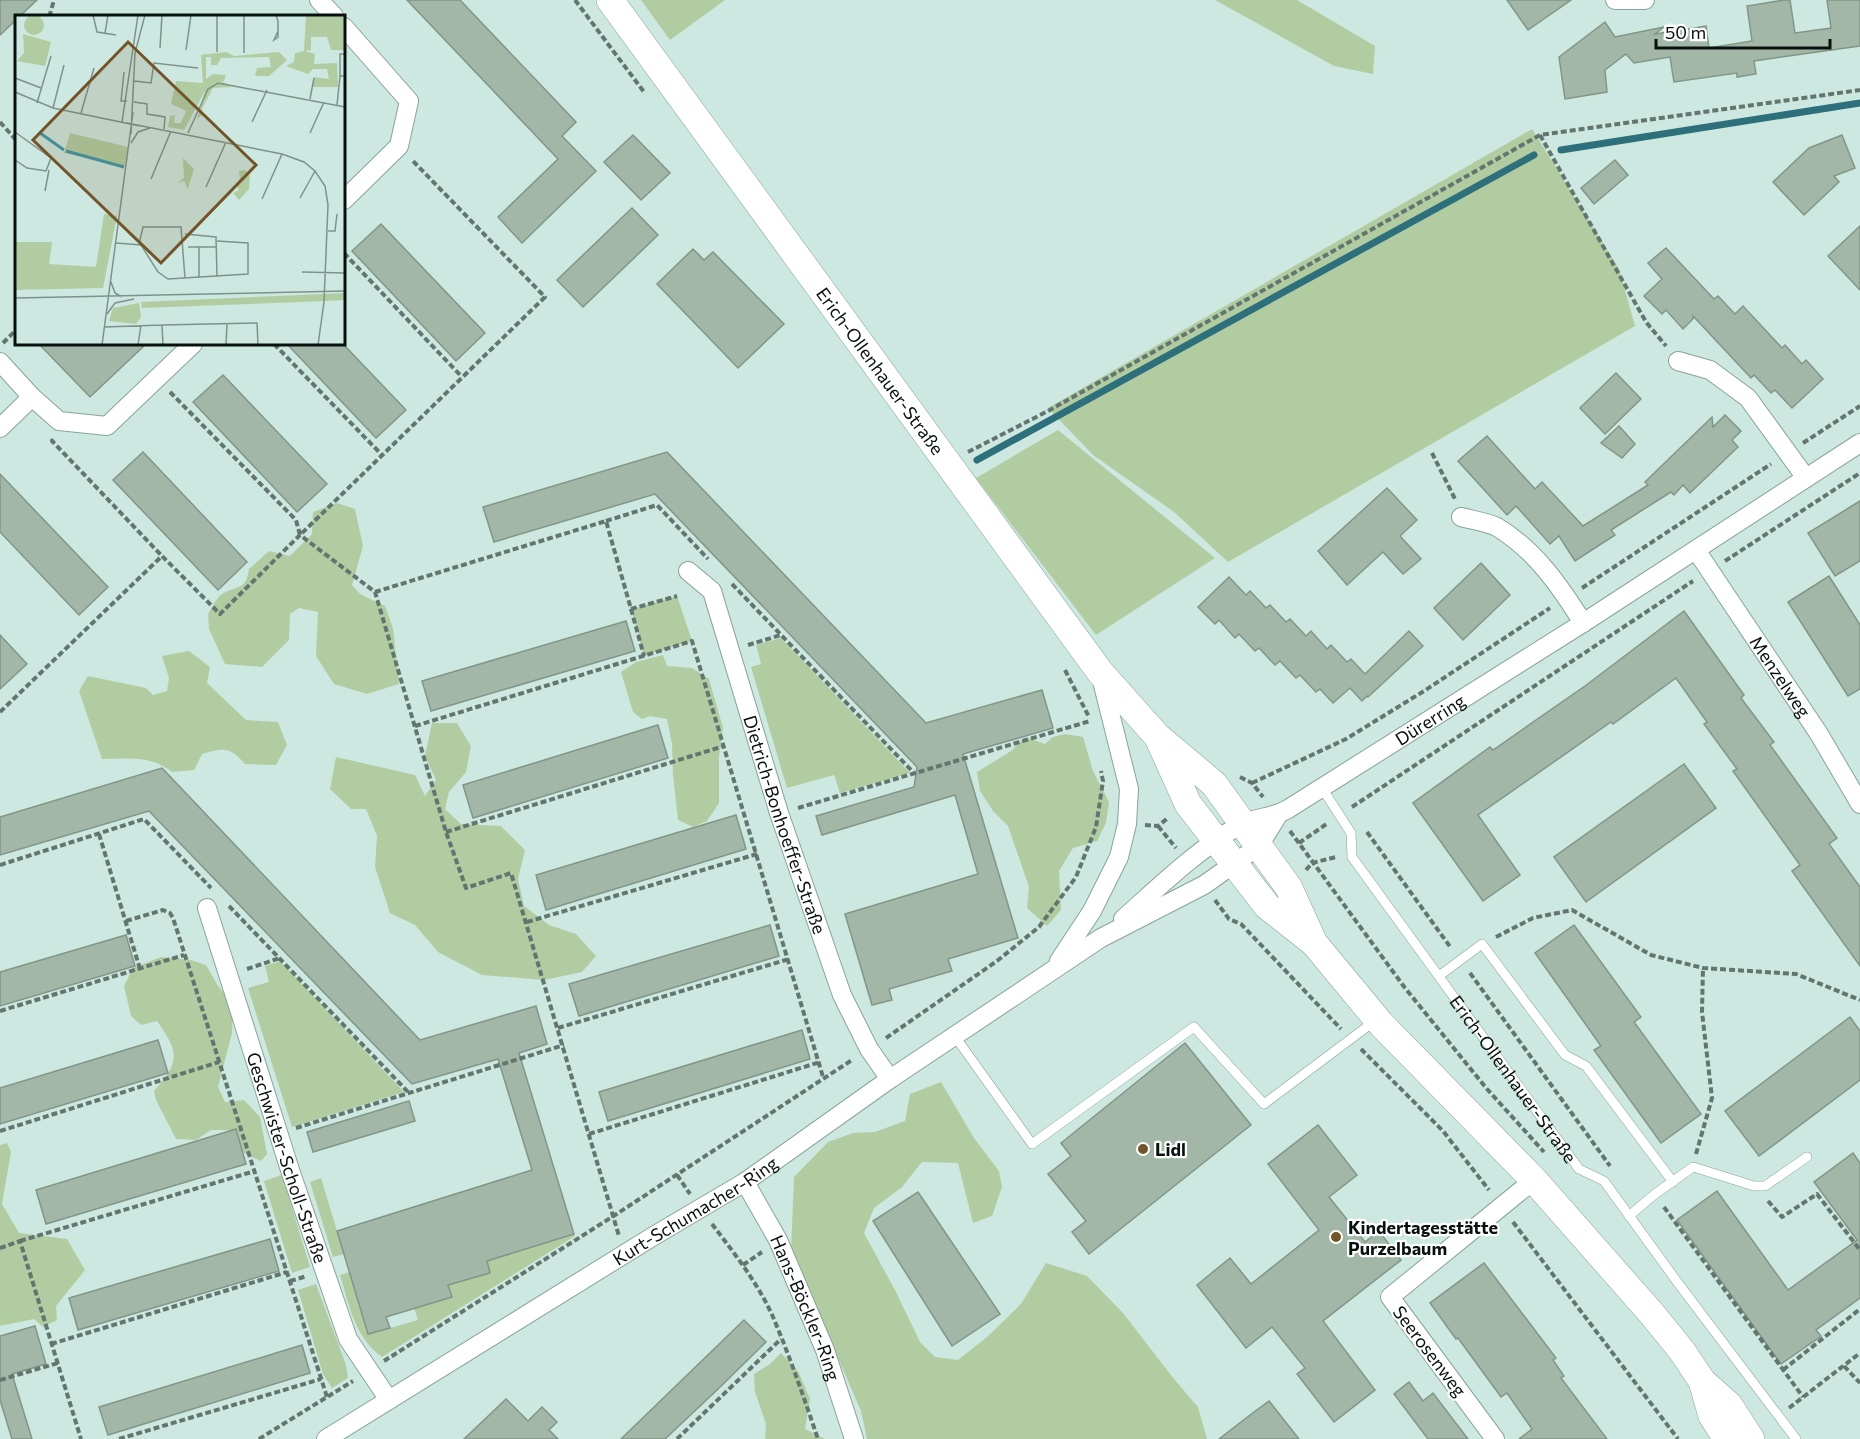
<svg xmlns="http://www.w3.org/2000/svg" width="1860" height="1439" viewBox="0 0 1860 1439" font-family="Commissioner,sans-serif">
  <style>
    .green { fill: #b2cca2 }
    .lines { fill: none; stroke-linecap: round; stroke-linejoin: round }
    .stream { stroke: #2e6f7c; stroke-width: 7 }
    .building { fill: #a2b7a8; stroke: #829687; stroke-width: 1.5 }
    .lane-casing { stroke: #89a39b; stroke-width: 10 }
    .street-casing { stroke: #89a39b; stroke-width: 20 }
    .secondary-casing { stroke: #89a39b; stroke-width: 28 }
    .path { stroke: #63756f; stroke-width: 4; stroke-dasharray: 6 3; stroke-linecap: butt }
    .lane { stroke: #fff; stroke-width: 9 }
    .street { stroke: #fff; stroke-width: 18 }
    .secondary { stroke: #fff; stroke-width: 27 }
    .poi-dot { fill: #735429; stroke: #fff; stroke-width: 2 }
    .labels { text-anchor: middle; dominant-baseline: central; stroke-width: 4.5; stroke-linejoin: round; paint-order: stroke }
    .street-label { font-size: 18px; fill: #08110e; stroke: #fff }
    .poi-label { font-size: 18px; font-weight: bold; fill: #08110e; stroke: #fff; text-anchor: start }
    .inset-river { fill: none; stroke: #3e97ab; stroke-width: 3 }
    .inset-road { fill: none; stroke: #7e928c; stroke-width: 1.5 }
    .view { fill: #735429; fill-opacity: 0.15; stroke: #735429; stroke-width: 3 }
    .inset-edge { fill: none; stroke: #08110e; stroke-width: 3 }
  </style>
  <rect width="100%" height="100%" fill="#cde8e0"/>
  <g class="green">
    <polygon points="641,0 725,0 670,40"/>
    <polygon points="1215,0 1297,0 1375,46 1373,74 1334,66"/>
    <polygon points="1532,129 1619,269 1635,326 1228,562 1174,512 1093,455 1048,408"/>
    <polygon points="1058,430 1215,558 1096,635 976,478"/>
    <path d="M 337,503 L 355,509 L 363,546 L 352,585 L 360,594 L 385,606 L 393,628 L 399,684 L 367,694 L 334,684 L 316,656 L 318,612 L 299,608 L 290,614 L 289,640 L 262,667 L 225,664 L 209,629 L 208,614 C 212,608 216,598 222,594 C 237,585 246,591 249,569 L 269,551 L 290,556 L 312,534 L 313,512 Z"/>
    <polygon points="677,596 692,641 644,656 631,609"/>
    <polygon points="781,638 910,773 840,793 834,775 787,788 751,667 761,664 756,645"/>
    <path d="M 189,651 L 210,667 L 207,683 L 246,720 L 278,722 L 287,745 L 276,765 L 245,764 C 229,746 224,748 202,754 L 194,770 L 172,772 C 152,755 126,759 102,759 L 79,691 L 88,676 L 146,688 L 153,695 L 167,691 L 169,678 L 162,656 Z"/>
    <polygon points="663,655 667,666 692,668 709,679 723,728 719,757 719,803 707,821 693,827 678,820 673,775 672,744 667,719 650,716 642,719 633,712 621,672 636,662"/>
    <polygon points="432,723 457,723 471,746 466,772 449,792 445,809 461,824 501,826 525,850 518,879 524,906 549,925 576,934 596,956 582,972 544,980 482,975 438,952 415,925 390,913 375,867 377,836 366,809 351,809 330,789 336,757 415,775 425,796 436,780 425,756"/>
    <polygon points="1065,734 1083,737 1093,771 1109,802 1106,823 1097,841 1073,848 1059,871 1061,910 1047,926 1027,908 1029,887 1008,826 993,811 980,791 977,772 1011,751 1025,737 1045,744 1053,737"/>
    <path d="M 161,957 L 191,960 L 206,965 L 218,986 L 233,1005 L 232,1033 L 218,1087 L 225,1102 L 244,1100 L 260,1117 L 267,1154 L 261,1161 L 244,1153 L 234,1130 L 211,1130 L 196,1140 L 176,1139 L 156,1100 L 154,1091 C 180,1061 180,1054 157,1021 L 141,1025 L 131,1016 L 124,986 L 133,968 Z"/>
    <polygon points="280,961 404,1092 292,1127 248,988 269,982 265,966"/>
    <polygon points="941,1082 974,1138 999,1171 1002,1187 992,1216 973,1223 958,1163 922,1162 902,1187 874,1208 864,1233 895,1290 920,1342 935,1357 958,1360 987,1337 1021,1304 1046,1263 1087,1276 1123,1313 1174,1379 1198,1407 1207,1439 867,1439 861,1411 835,1351 815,1328 813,1297 791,1251 794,1177 828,1142 853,1133 875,1132 905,1121 910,1094"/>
    <polygon points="7,1143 11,1152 2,1204 19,1233 67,1239 85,1270 56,1306 57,1320 43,1327 34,1319 0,1326 0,1145"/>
    <polygon points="282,1175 310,1267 292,1273 264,1181"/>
    <polygon points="321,1178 344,1254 333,1257 310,1182"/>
    <path d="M 574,1234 L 575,1236 L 382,1357 C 355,1338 349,1305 340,1275 L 350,1272 L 369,1334 L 418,1320 L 414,1308 L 452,1296 L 448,1285 L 490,1273 L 487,1261 Z"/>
    <polygon points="316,1284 346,1365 348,1378 332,1388 323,1374 298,1290"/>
    <polygon points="781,1353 798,1371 810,1399 805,1429 825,1439 765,1439 766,1424 755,1392 754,1374 770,1364"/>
  </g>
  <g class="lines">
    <g class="stream">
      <polyline points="1561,150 1860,103"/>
      <polyline points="977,460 1534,155"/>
    </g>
  </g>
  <g class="building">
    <polygon points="0,0 37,0 20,16 16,16 16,20 0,35"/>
    <polygon points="407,0 460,0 576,122 562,136 596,171 522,243 498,217 558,159"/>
    <polygon points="1507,0 1571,0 1528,30"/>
    <polygon points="1784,0 1790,0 1795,33 1831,28 1827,0 1860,0 1860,46 1754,61 1756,74 1737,77 1737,73 1674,82 1670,57 1634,63 1626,54 1605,70 1607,92 1565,99 1559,57 1605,22 1615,37 1664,27 1655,34 1706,26 1709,48 1752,41 1747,6"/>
    <polygon points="633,135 670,173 641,200 604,162"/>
    <polygon points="1842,135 1855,168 1834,176 1839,182 1804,215 1773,182 1809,148"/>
    <polygon points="1615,160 1628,175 1594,204 1581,188"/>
    <polygon points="632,208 658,235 583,307 557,280"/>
    <polygon points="381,224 485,333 456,361 352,251"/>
    <polygon points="1860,226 1860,290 1828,256"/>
    <polygon points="1666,248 1714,299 1718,296 1735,314 1743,306 1782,348 1785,345 1802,364 1806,360 1823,379 1792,408 1775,390 1771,393 1754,375 1751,378 1693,316 1693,319 1683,329 1666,310 1662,314 1644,296 1662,279 1648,263"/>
    <polygon points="693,249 704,260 713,252 784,324 738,368 657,284"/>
    <polygon points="39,344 146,344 90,397"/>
    <polygon points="287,344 343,344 406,410 376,438"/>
    <polygon points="1616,373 1641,399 1605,434 1580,408"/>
    <polygon points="223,375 327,484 297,512 193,402"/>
    <polygon points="1725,415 1741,431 1732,440 1738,447 1690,493 1683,485 1674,495 1671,492 1611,530 1615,535 1575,561 1559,536 1550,544 1516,506 1507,515 1458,461 1487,436 1535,489 1542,482 1583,526 1648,485 1645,482 1712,417 1713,427"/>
    <polygon points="1619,426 1635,444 1622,458 1601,443"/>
    <polygon points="143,452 247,562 218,590 113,480"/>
    <polygon points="667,452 926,723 1042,690 1053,728 963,754 1018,938 948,959 952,971 889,989 892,1000 872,1005 845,914 978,874 955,795 822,835 816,816 914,787 917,767 655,494 494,542 483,507"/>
    <polygon points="0,474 108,587 79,615 0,532"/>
    <polygon points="1387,488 1417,520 1400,536 1421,559 1403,574 1383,552 1347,585 1318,551"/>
    <polygon points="1860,501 1860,561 1835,576 1808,533"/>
    <polygon points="1481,563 1510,595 1463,640 1434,608"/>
    <polygon points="1829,576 1860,625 1860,689 1848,696 1788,602"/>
    <polygon points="1229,577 1246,595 1250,591 1266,608 1270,605 1286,622 1290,619 1306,636 1311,631 1327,649 1331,645 1347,662 1351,659 1365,674 1409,631 1423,646 1368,697 1367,696 1362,701 1350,688 1333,703 1320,689 1316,692 1300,675 1296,678 1280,661 1275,665 1259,648 1255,651 1239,634 1235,638 1219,620 1215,624 1198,607"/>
    <polygon points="1684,611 1744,695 1741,698 1774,742 1770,745 1837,838 1829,844 1860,887 1860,966 1792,871 1800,865 1733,771 1737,769 1704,724 1707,722 1676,678 1613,724 1611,722 1478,815 1520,875 1483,901 1413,803 1490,747 1493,750 1585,686"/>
    <polygon points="626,621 635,651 431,711 422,681"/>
    <polygon points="0,635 27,664 0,689"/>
    <polygon points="658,725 668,758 473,818 463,785"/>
    <polygon points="1684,764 1716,808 1586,902 1554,857"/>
    <polygon points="162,768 420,1040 536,1006 547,1044 519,1053 574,1234 487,1261 490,1273 448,1285 452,1297 386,1317 390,1328 368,1334 337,1231 532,1170 498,1059 412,1084 149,811 0,855 0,817"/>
    <polygon points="736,815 746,849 546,910 536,875"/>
    <polygon points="770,925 779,956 579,1016 569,984"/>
    <polygon points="1574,925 1641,1017 1634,1022 1701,1114 1661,1143 1594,1050 1601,1046 1535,953"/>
    <polygon points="126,935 135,966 0,1006 0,972"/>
    <polygon points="1850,1017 1860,1031 1860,1080 1759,1156 1725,1111"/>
    <polygon points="802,1030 810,1059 608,1121 599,1092"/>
    <polygon points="158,1040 168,1073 0,1124 0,1088"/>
    <polygon points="1185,1043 1251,1125 1089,1254 1072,1232 1086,1221 1048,1174 1071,1156 1061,1143"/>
    <polygon points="409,1101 415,1121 313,1152 307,1132"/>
    <polygon points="1318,1125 1357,1175 1329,1197 1365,1242 1379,1231 1401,1260 1323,1321 1375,1390 1334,1422 1297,1374 1305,1368 1272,1327 1246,1348 1197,1285 1230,1258 1251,1284 1319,1230 1268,1164"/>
    <polygon points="236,1129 246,1164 46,1224 36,1190"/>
    <polygon points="1853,1153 1860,1163 1860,1298 1816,1330 1821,1336 1781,1364 1677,1220 1717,1191 1788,1290 1857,1240 1814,1182"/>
    <polygon points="918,1192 1000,1314 952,1346 873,1221"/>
    <polygon points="270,1239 279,1271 78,1330 69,1298"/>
    <polygon points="1484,1263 1556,1358 1553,1360 1564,1376 1561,1378 1607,1439 1519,1439 1532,1429 1507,1393 1501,1397 1458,1338 1456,1339 1430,1303"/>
    <polygon points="744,1320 766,1342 716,1391 665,1439 621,1439"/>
    <polygon points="35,1326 46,1364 12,1374 32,1439 12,1439 0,1400 0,1336"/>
    <polygon points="302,1345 310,1373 108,1435 99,1407"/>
    <polygon points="1409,1382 1423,1401 1433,1393 1468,1439 1428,1439 1394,1394"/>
    <polygon points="506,1399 528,1421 542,1407 557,1422 549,1430 558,1439 464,1439"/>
    <polygon points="1269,1401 1299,1439 1219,1439 1254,1412"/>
  </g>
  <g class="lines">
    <g class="lane-casing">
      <g id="lane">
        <path id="s1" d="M 1322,788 L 1351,833 L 1352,857 L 1579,1169 L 1604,1181 L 1678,1283 L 1796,1439"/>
        <polyline points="1439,976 1482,944 1565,1055 1586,1066 1673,1182"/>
        <polyline points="954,1035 1032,1144 1194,1027 1264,1104 1376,1020"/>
        <polyline points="1629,1216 1655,1194 1693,1167 1754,1186 1765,1186 1807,1157"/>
      </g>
    </g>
    <g class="street-casing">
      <g id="street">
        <polyline points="319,0 334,16"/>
        <polyline points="1615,0 1645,0"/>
        <polyline points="344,27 409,101 399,146 344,200"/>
        <polyline points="1678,361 1710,370 1748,398 1806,478"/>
        <polyline points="0,362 32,397 59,421 107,426 193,344"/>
        <polyline points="0,428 32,397"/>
        <path d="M 1461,517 C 1472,520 1487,522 1497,527 C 1535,550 1560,586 1583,623"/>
        <path id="s2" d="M 1696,550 L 1819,734 L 1860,804"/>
        <path id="s3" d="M 688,571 L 712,591 L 779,813 L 842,995 L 869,1049 L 890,1079"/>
        <path id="s4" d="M 207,908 L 290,1170 L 348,1339 L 389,1400"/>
        <path id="s5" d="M 1123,919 C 1160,886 1197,850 1240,825 C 1255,817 1273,818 1288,809 L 1583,623 L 1860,443"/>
        <polyline points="1059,961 1092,911 1119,857 1127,824 1129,789 1101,677"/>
        <path id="s6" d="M 745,1182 L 778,1240 L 825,1350 L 854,1439"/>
        <path id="s7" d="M 326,1439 L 652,1237 L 745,1182 L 890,1079 L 1101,938 L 1204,885 L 1259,846 L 1278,815"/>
        <polyline points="1495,1439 1390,1297 1534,1180"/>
      </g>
    </g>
    <g class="secondary-casing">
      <g id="secondary">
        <path id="s8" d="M 610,0 L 1100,672 L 1157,736 L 1214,784 L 1289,888 L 1314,943"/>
        <polyline points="1160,742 1188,804 1267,906 1314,943 1381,1024 1534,1180 1652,1314 1682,1351 1702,1381 1729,1405 1751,1439"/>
        <polyline points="1702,1381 1712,1416 1727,1439"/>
      </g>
    </g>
    <g class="path">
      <polyline points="575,0 644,92"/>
      <polyline points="52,16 50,14 54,0"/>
      <polyline points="0,122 16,140"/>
      <polyline points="1540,135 1646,322 1666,346"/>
      <polyline points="344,253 462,377"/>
      <polyline points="3,343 16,330"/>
      <polyline points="274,344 382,455"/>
      <polyline points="170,392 296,520 300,535 545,297 412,160"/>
      <polyline points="53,439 52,441 162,556"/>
      <polyline points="1803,443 1860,406"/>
      <polyline points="968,452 1048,411 1540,135 1860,90"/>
      <polyline points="1432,453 1455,499"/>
      <polyline points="606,521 657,505 708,559"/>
      <polyline points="1725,561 1860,473"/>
      <polyline points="732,584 914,773"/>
      <polyline points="1582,588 1771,464"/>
      <polyline points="375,592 606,521 631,609 677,596"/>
      <polyline points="631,609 644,656"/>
      <polyline points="748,645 781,635"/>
      <polyline points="1065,670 1089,717"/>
      <polyline points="0,712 162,556 220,614 300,535 375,592 446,832 466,888 511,873 619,1236"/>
      <polyline points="415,726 692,641 823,1077"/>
      <polyline points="1240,777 1252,783 1263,797"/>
      <polyline points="1252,783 1346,739 1424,691 1550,608"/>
      <polyline points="1352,807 1693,581"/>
      <polyline points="798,808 1090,721"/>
      <polyline points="1145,825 1158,826 1168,818"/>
      <polyline points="1158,826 1176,848"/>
      <polyline points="1290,831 1405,988 1487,1089 1544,1152"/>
      <polyline points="446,832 724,746"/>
      <polyline points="1367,832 1451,948"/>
      <polyline points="99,834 140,969"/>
      <polyline points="1299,843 1328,823"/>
      <polyline points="0,865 144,819 211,888"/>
      <polyline points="1306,870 1312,863 1336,857"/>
      <polyline points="1215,900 1229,919 1241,924 1341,1029"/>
      <polyline points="229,906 409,1093"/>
      <polyline points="126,921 163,910 170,913 173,918 327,1397"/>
      <polyline points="527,922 757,854"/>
      <polyline points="1496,937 1533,918 1572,910 1651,955 1703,968 1796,974 1860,1000"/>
      <polyline points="247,969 280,958"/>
      <polyline points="1470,973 1610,1166"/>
      <polyline points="0,1011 184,955"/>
      <polyline points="558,1028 789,959"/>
      <polyline points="886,1038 997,961 1039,927 1076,877 1096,827 1103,781 1101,771"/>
      <polyline points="1361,1049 1443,1131 1489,1190"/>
      <polyline points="296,1128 564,1045"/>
      <polyline points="0,1131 219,1062"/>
      <polyline points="589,1134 820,1062"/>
      <polyline points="1696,1154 1712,1098 1702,1012 1703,968"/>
      <polyline points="677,1175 690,1194"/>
      <polyline points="1768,1201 1782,1217 1817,1194 1860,1250"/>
      <polyline points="1664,1207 1803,1397"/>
      <polyline points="1513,1222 1678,1439"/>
      <path d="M 712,1224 C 734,1253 758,1283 773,1317 C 790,1357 804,1398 818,1439"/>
      <polyline points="20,1241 255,1171"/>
      <polyline points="0,1248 20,1241 81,1439"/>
      <polyline points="743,1265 762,1252"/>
      <polyline points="290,1281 307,1276"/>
      <polyline points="51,1344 287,1272"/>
      <polyline points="384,1361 612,1217 852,1060"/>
      <polyline points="1844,1366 1860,1383"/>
      <polyline points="1783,1370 1860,1309"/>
      <polyline points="0,1380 58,1363"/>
      <polyline points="1789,1408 1860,1353"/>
      <polyline points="119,1439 321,1379"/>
      <polyline points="259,1439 353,1381"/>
      <polyline points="677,1439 781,1339"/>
    </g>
    <use href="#lane" class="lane"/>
    <use href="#street" class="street"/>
    <use href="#secondary" class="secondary"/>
  </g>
  <g class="poi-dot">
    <circle cx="1143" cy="1149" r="6"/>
    <circle cx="1336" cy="1237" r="6"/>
  </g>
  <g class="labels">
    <g class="street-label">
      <text stroke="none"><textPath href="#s8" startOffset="459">Erich-Ollenhauer-Straße</textPath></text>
      <text stroke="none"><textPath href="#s2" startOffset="152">Menzelweg</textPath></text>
      <text stroke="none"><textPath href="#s5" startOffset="369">Dürerring</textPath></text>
      <text stroke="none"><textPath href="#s3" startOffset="276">Dietrich-Bonhoeffer-Straße</textPath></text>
      <text stroke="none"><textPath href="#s1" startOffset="352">Erich-Ollenhauer-Straße</textPath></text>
      <text stroke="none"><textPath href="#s4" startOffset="262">Geschwister-Scholl-Straße</textPath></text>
      <text stroke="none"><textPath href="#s7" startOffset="434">Kurt-Schumacher-Ring</textPath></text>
      <text stroke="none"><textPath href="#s6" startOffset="140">Hans-Böckler-Ring</textPath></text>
      <text transform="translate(1430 1351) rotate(53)">Seerosenweg</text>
    </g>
    <g class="poi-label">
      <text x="1155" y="1149">Lidl</text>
      <text x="1348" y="1227">Kindertagesstätte<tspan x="1348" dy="21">Purzelbaum</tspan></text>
    </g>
  </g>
  <g transform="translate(15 15)">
    <rect width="330" height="330" fill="#cde8e0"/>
    <path d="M 291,0 L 330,0 L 330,35 L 316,35 L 312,22 L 296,22 L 296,35 L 290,36 L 300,39 L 299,49 L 322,48 L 323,72 L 297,72 L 299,62 L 314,64 L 312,54 L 298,54 L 293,59 L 271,51 L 279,47 L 280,38 L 289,36 ZM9 10a10 10 0 1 1 20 0a10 10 0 1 1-20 0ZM 8,19 L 36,27 L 30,51 L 2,46 L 9,38 ZM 211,37 L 219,41 L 264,37 L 272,45 L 254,61 L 240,61 L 242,53 L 256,52 L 254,42 L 206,43 L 202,50 L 196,50 L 196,42 L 191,42 L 191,64 L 198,59 L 211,60 L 209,66 L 195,70 L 208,67 L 217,72 L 198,73 L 187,94 L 188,99 L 182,104 L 190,76 L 169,115 L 153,112 L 155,101 L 160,100 L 159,108 L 166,108 L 171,96 L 156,89 L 161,66 L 188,68 L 186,40 ZM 55,118 L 113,132 L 110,151 L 49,138 ZM 168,143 L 179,154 L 173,174 L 169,166 L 162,168 L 169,163 ZM 230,155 L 235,160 L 234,174 L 224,185 L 218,178 L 224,175 L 221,169 L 225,164 L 224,156 ZM 89,199 L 102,201 L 88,273 L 0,275 L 0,227 L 37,227 L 34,249 L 81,252 ZM 330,278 L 330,285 L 311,286 L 127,293 L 126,287 ZM 124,288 L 126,302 L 121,309 L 94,306 L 98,293 Z" fill="#b2cca2"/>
    <path class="inset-river" d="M 25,118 L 49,135M 51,136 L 109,152"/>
    <path class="inset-road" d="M 78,0 L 82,17 L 101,20M 202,0 L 202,37M 229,0 L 250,0M 261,0 L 263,6 L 263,22 L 259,25 L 263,16M 90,18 L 93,0M 145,33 L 147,0M 171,35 L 176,0M 229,38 L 229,0M 330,39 L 325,39 L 325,61 L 330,61M 109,57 L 106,86 L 112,86M 0,63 L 26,73M 119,66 L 136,68 L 139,48 L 183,53M 0,77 L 38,93 L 125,111M 295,84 L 299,63M 119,87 L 132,89 L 132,99 L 150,102 L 149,114M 22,88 L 36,41M 322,90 L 325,61M 38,93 L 49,50M 66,98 L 79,53M 107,107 L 123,0M 237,107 L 252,75M 112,108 L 267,139 L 289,147 L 300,156 L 310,171 L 313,190 L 309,287 L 303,330M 0,117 L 36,143 L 31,156 L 12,153 L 0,145M 173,118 L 193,74 L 203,68 L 330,92M 295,118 L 309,87M 116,119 L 120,38 L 130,0M 116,128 L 123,117 L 135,113M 136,164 L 156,116M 191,172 L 211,127M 30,176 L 34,155M 285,183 L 300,156M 247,184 L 267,139M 313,216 L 320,216 L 322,199M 170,219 L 201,222 L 202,261M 101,228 L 126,230 L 143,257 L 153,264 L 233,259 L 233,228 L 202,226M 124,229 L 128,212 L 166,212 L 170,263M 173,232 L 202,232M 287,257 L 330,258M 184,262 L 184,232M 96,267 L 100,278 L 107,282M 0,283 L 330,276M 92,299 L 100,288 L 119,284M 147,310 L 242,308 L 243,330M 90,312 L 147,310 L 148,330M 87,330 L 118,97M 123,330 L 126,310M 211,330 L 212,309"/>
    <path class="view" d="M 113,27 L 241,150 L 146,248 L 18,125 Z"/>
    <rect width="330" height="330" class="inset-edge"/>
  </g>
  <path d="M1656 39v9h174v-9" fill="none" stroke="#08110e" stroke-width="3"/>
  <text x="1665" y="39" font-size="18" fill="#08110e" stroke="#ffffff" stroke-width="4.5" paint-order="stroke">50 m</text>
</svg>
